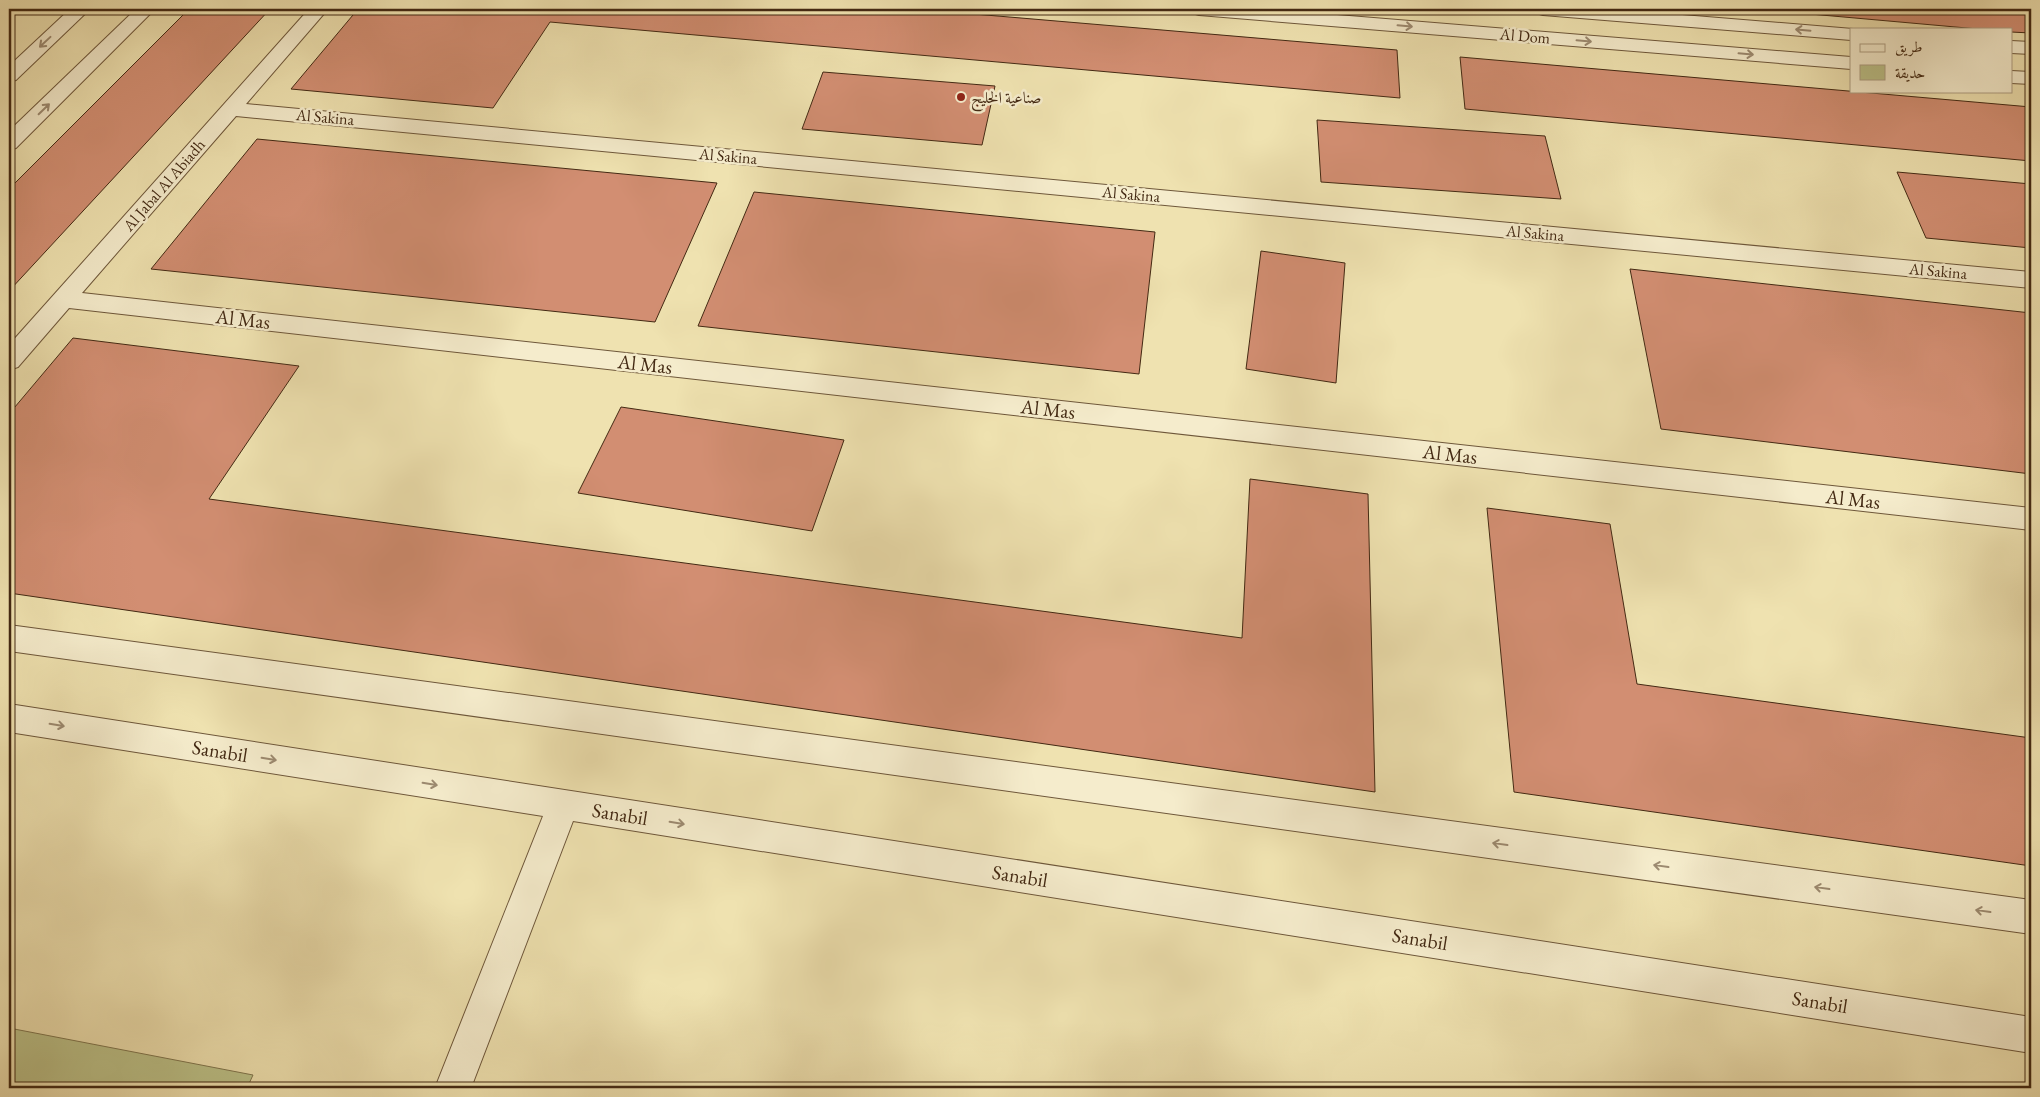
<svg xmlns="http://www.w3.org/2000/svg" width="2040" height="1097" viewBox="0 0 2040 1097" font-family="'EB Garamond',Amiri,serif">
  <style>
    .green { fill: #bcc289; stroke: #80764e }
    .building { fill: #d28e72; stroke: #432913 }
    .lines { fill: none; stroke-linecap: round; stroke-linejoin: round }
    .street-casing { stroke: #6e573a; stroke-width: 2 }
    .street { fill: #f5eccc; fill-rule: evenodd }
    .oneway { stroke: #9c8a70 }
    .poi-dot { fill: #8f2418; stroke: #f5eccc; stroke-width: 2 }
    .labels { text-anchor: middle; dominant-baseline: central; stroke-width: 5; stroke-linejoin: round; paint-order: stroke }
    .far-street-label { font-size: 16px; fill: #432913; stroke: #f5eccc }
    .far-poi-label { font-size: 16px; fill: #432913; stroke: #f5eccc; text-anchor: start }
    .street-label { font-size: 20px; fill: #432913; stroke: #f5eccc }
  </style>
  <rect width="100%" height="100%" fill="#efe2b0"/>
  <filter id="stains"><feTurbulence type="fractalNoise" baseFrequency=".004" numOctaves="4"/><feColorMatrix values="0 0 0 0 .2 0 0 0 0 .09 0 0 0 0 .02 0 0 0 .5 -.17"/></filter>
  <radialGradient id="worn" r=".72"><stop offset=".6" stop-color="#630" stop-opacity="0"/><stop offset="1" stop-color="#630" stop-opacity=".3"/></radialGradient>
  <polygon class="green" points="9,1028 253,1075 247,1088 9,1088"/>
  <g class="building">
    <polygon points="189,9 270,9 9,291 9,189"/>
    <polygon points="358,9 915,9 1397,50 1400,98 550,22 493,108 291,89"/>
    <polygon points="1797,9 2031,9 2031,33 2011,32 2011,29 1978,29 1799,13"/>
    <polygon points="1460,57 2031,107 2031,161 1465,109"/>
    <polygon points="823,72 995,86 982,145 802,129"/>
    <polygon points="1317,120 1545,136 1561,199 1321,182"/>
    <polygon points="257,139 717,183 655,322 151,269"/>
    <polygon points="1897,172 2031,184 2031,248 1926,238"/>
    <polygon points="754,192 1155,232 1139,374 698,326"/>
    <polygon points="1261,251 1345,263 1336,383 1246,369"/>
    <polygon points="1630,269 2031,313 2031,474 1661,429"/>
    <polygon points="73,338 299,366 209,499 1242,638 1250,479 1368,494 1375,792 9,593 9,414"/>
    <polygon points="621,407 844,440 812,531 578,493"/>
    <polygon points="1487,508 1610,524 1637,684 2031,738 2031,866 1514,792"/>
  </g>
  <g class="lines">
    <g class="street-casing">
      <g id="street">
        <polygon points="70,9 90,9 16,80 9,82 9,66"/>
        <polygon points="136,9 155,9 16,148 9,150 9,131"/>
        <polygon points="309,9 328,9 246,104 2031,272 2031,288 236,116 82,293 2031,508 2031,530 69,308 18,367 9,370 9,345"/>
        <polygon points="1190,9 1264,9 1851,57 1851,69 1199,15 1192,13"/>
        <polygon points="1534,9 1609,9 1853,29 1851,29 1851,40 1543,15 1536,13"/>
        <polygon points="2011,41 2031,42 2031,54 2011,53"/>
        <polygon points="2011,71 2031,72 2031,84 2011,83"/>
        <polygon points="9,625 2031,900 2031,934 9,651"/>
        <polygon points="9,704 2031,1017 2031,1053 573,821 471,1088 435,1088 543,816 9,732"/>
      </g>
    </g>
    <use href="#street" class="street"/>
  </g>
  <defs><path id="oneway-shaft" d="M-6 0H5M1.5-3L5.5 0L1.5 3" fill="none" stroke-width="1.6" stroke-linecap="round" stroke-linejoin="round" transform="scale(1.25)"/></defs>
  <g class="oneway">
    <use href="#oneway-shaft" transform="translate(1405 26) rotate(5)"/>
    <use href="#oneway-shaft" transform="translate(1803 30) rotate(-175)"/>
    <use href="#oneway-shaft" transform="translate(1584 41) rotate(5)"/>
    <use href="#oneway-shaft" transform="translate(45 42) rotate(137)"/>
    <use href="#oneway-shaft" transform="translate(1746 54) rotate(5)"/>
    <use href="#oneway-shaft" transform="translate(44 109) rotate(-44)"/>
    <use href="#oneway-shaft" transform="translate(57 725) rotate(9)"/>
    <use href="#oneway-shaft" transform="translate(269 759) rotate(9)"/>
    <use href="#oneway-shaft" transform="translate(430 784) rotate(9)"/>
    <use href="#oneway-shaft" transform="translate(677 823) rotate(9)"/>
    <use href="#oneway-shaft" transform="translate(1500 844) rotate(-172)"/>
    <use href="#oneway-shaft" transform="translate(1661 866) rotate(-172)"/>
    <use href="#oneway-shaft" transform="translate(1822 888) rotate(-172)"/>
    <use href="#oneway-shaft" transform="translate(1983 911) rotate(-172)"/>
  </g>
  <circle class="poi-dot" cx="961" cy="97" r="5"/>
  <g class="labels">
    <g class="far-street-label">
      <text transform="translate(1525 36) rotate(5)">Al Dom</text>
      <text transform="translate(325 117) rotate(5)">Al Sakina</text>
      <text transform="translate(728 156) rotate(5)">Al Sakina</text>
      <text transform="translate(164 185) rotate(-49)">Al Jabal Al Abiadh</text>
      <text transform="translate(1131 194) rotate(5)">Al Sakina</text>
      <text transform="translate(1535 233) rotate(5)">Al Sakina</text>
      <text transform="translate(1938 271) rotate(5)">Al Sakina</text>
    </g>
    <g class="far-poi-label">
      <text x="971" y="97">صناعية الخليج</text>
    </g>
    <g class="street-label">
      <text transform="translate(243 319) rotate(6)">Al Mas</text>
      <text transform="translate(645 364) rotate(6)">Al Mas</text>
      <text transform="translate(1048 409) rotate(6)">Al Mas</text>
      <text transform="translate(1450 454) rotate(6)">Al Mas</text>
      <text transform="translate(1853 499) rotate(6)">Al Mas</text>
      <text transform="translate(220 751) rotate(9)">Sanabil</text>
      <text transform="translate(620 814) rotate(9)">Sanabil</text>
      <text transform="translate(1020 876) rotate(9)">Sanabil</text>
      <text transform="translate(1420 939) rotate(9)">Sanabil</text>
      <text transform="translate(1820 1002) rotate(9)">Sanabil</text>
    </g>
  </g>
  <rect width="2040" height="1097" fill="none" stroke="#efe2b0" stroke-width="30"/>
  <rect x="10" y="10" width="2020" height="1077" fill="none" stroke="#432913" stroke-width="2.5"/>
  <rect x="15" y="15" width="2010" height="1067" fill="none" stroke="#432913"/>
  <rect x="1850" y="28" width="162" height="65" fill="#f5eccc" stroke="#ae9e82"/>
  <rect x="1860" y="44" width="25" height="8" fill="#f5eccc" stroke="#ae9e82"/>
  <text x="1895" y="52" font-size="15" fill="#432913">طريق</text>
  <rect x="1860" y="65" width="25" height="15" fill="#bcc289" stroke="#ae9e82"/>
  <text x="1895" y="78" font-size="15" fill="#432913">حديقة</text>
  <rect width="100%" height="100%" filter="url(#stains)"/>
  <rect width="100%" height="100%" fill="url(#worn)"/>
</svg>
